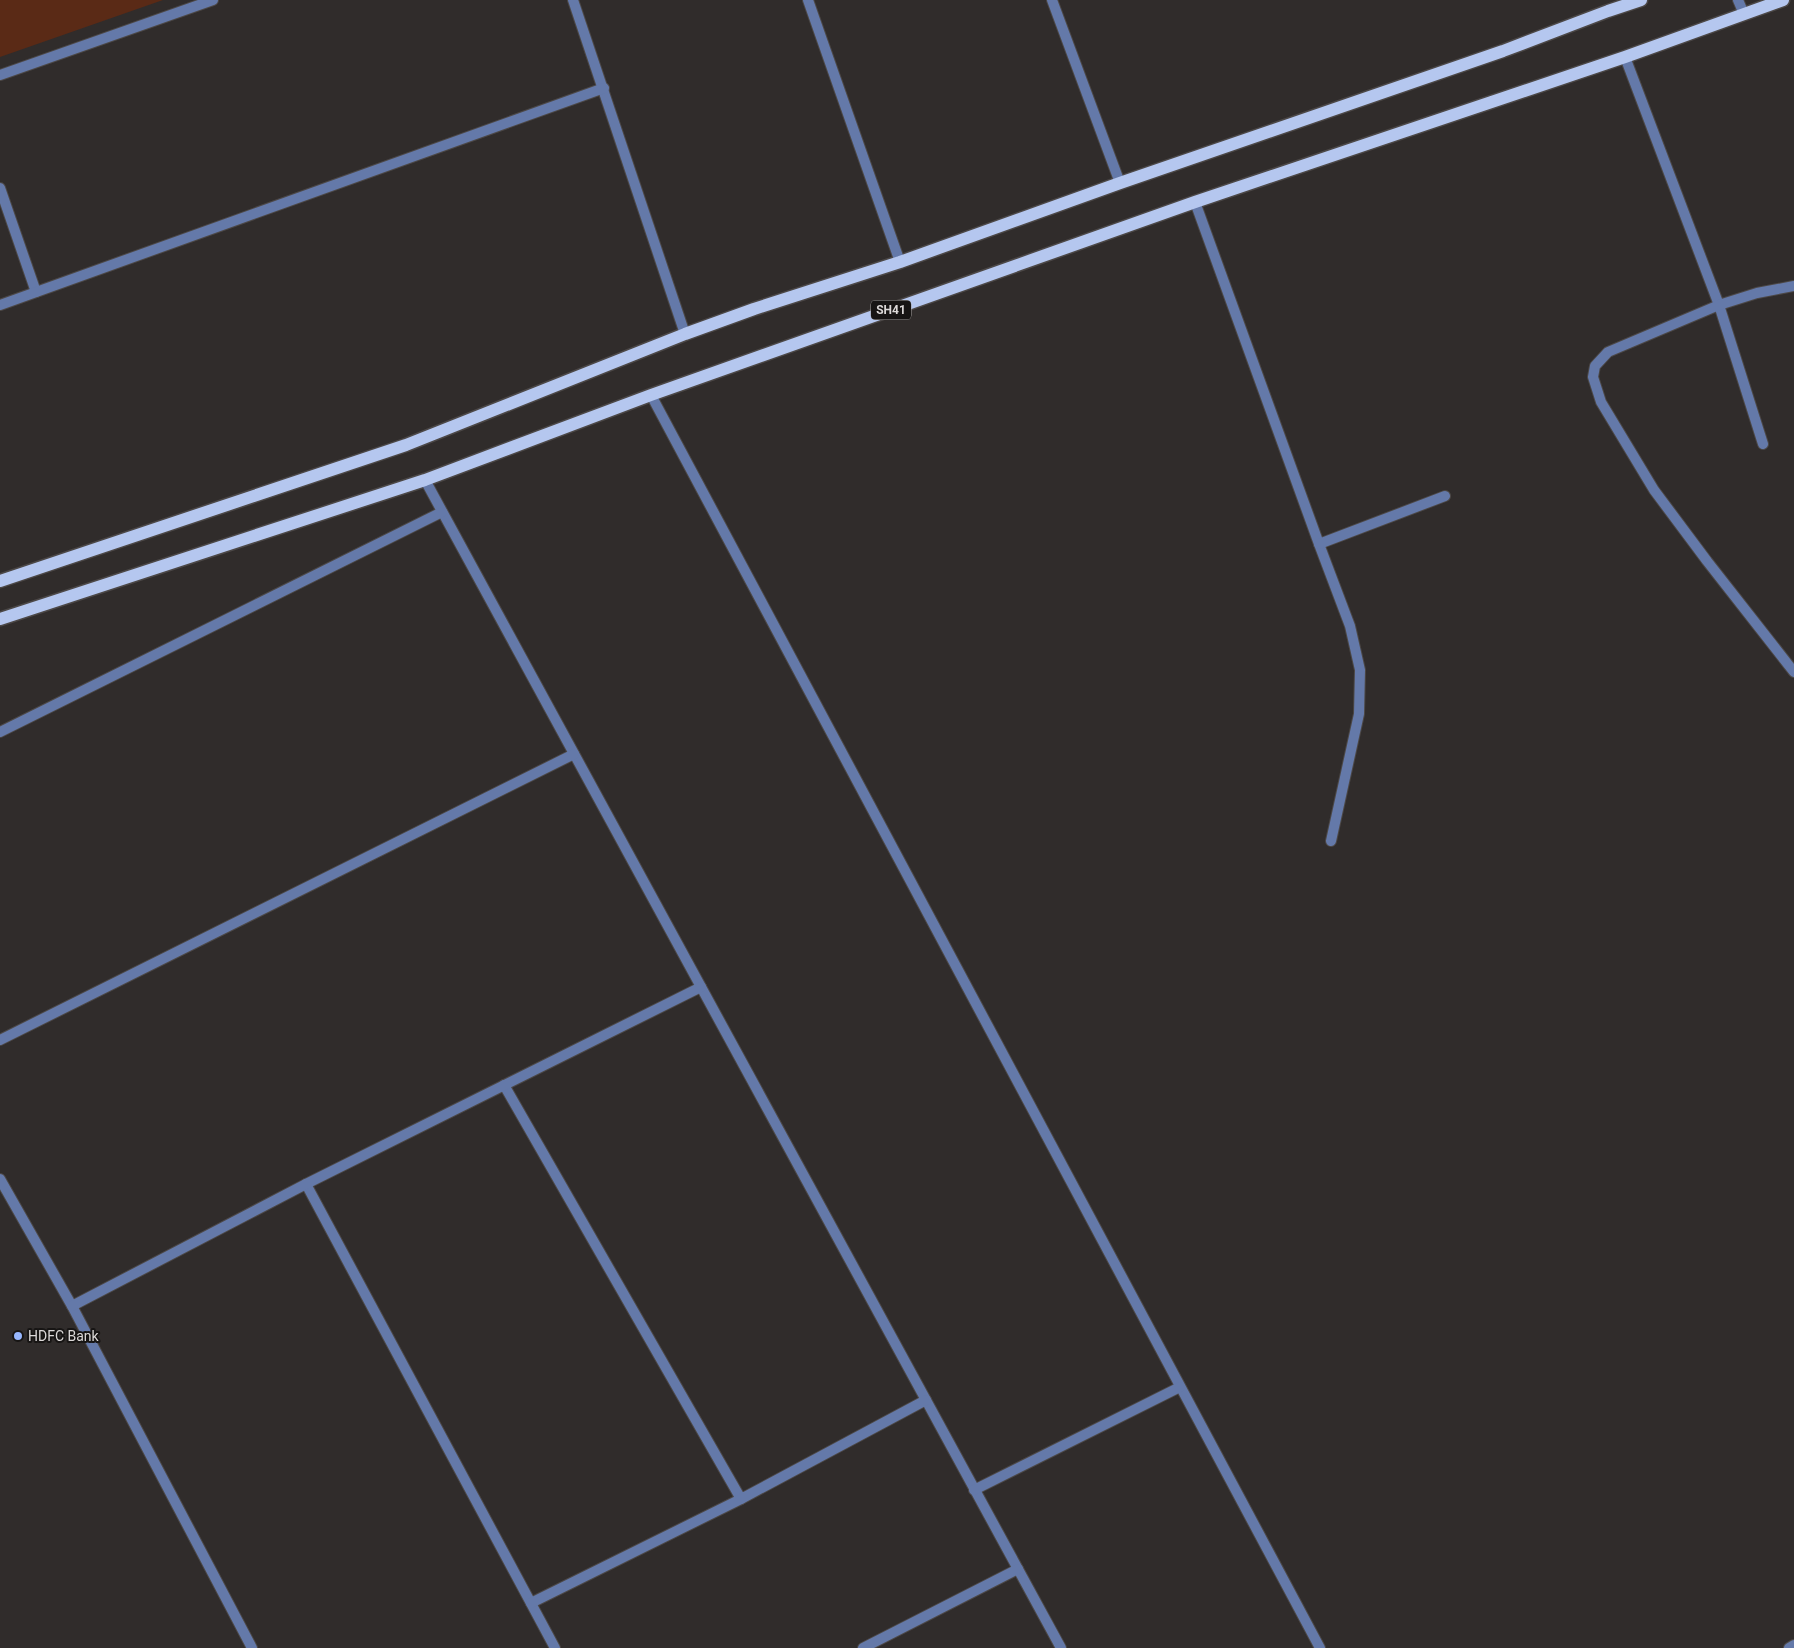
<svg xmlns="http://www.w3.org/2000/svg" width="1794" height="1648" viewBox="0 0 1794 1648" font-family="Roboto,sans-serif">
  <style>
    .green { fill: #5a2a16 }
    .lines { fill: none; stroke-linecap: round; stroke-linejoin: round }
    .minor-casing { stroke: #4c4847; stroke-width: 12 }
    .primary-casing { stroke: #4c4847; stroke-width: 15 }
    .minor { stroke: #6479a9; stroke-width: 10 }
    .primary { stroke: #b5c7ef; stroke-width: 12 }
    .poi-dot { fill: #97b6fd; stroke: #171514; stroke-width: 2 }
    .labels { text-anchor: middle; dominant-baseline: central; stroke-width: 4; stroke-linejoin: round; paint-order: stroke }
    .shield { fill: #171514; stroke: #a19e9d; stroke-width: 1 }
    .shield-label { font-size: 12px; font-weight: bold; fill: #dcd9d8 }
    .poi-label { font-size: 14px; fill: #dcd9d8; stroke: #171514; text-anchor: start }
  </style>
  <rect width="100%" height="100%" fill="#302c2b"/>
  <polygon class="green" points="0,0 163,0 0,57"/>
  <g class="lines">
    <g class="minor-casing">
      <g id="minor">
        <polyline points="573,0 685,334"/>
        <polyline points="808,0 900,262"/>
        <polyline points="1052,0 1120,183"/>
        <polyline points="1738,0 1744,14"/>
        <polyline points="1625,57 1719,305 1763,444"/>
        <polyline points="0,75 213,0"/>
        <polyline points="0,188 36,292"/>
        <polyline points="1195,202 1319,544 1350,626 1360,670 1359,714 1331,841"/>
        <polyline points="1794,286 1757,293 1719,305 1608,352 1595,366 1593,377 1601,402 1654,490 1707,561 1794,672"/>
        <polyline points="0,305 604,88"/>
        <polyline points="651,395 1320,1648"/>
        <polyline points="425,480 1061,1648"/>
        <polyline points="1319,544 1445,496"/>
        <polyline points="0,732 442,512"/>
        <polyline points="0,1040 574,754"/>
        <polyline points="504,1085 741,1499"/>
        <polyline points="0,1179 72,1306 252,1648"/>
        <polyline points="306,1184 555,1648"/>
        <polyline points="72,1306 306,1184 701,987"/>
        <polyline points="974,1490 1180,1387"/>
        <polyline points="531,1603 741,1499 926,1400"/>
        <polyline points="863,1648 1018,1569"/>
        <polyline points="1789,1648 1794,1645"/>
      </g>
    </g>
    <g class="primary-casing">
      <g id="primary">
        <polyline points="0,581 406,445 685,334 754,309 900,262 1120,183 1503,51 1608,11 1641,0"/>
        <polyline points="0,619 425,480 651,395 1195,202 1625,57 1783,0"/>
      </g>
    </g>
    <use href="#minor" class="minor"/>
    <use href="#primary" class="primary"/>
  </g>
  <circle class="poi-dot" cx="18" cy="1336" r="5"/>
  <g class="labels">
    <rect class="shield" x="871" y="300.5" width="40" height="19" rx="4"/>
    <g class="shield-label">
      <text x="891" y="310">SH41</text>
    </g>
    <g class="poi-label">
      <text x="28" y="1336">HDFC Bank</text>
    </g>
  </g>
</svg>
